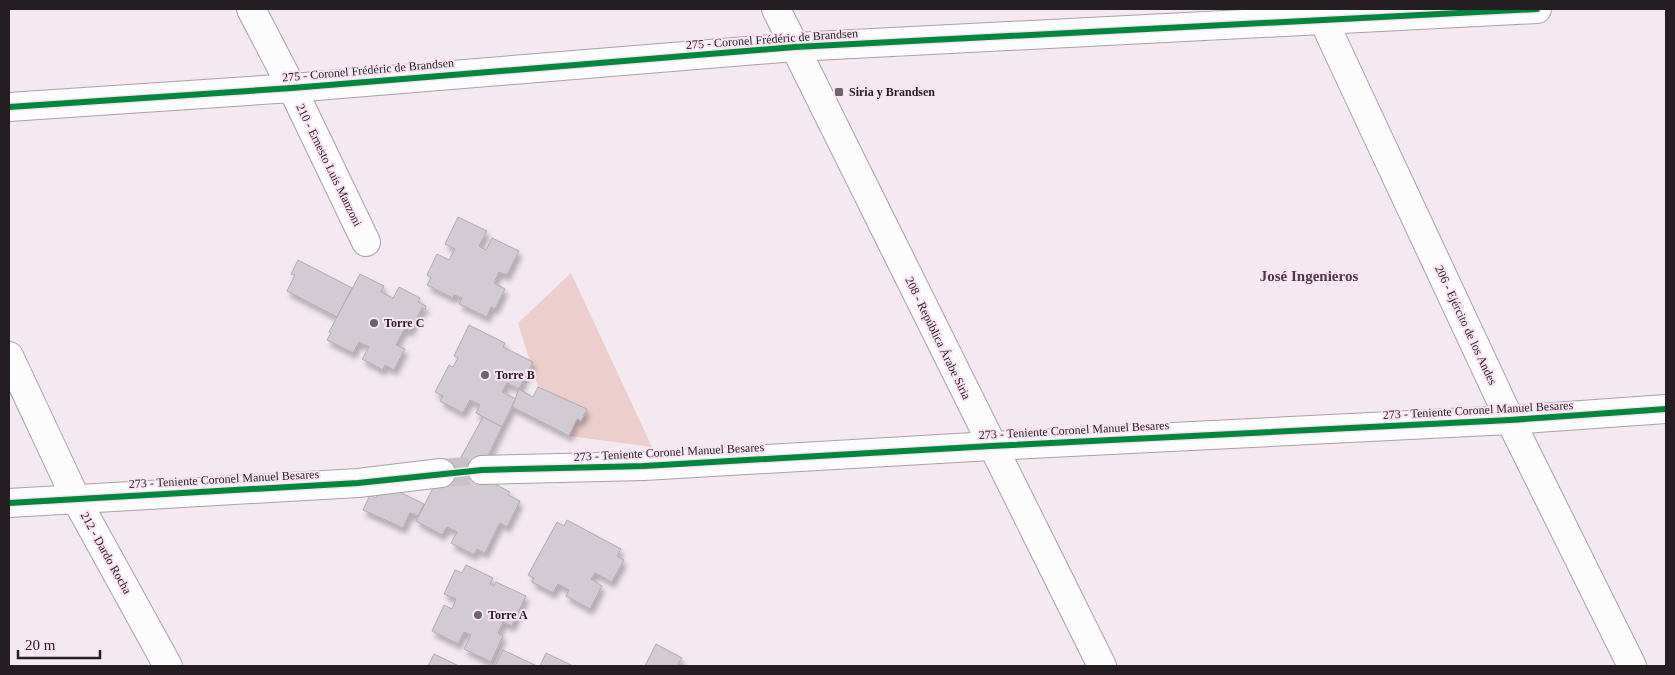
<svg xmlns="http://www.w3.org/2000/svg" width="1675" height="675" viewBox="0 0 1675 675" font-family="Georgia,serif">
  <style>
    .green { fill: #eccfcc }
    .building { fill: #d2cbd3; stroke: #b0aab1; filter: url(#shadow) }
    .lines { fill: none; stroke-linecap: round; stroke-linejoin: round }
    .street-tunnel { stroke: #cac0c8; stroke-width: 28; stroke-dasharray: 28 14; stroke-linecap: butt }
    .street-casing { stroke: #a8a0a6; stroke-width: 30 }
    .street { stroke: #fdfcfd; stroke-width: 28 }
    .cycleway-casing { stroke: #f9e4f3; stroke-width: 9 }
    .cycleway { stroke: #00873e; stroke-width: 6 }
    .poi-dot { fill: #6d646a; stroke: #f9e4f3; stroke-width: 2 }
    .labels { text-anchor: middle; dominant-baseline: central; stroke-width: 4; stroke-linejoin: round; paint-order: stroke }
    .street-label { font-size: 12px; fill: #241d22; stroke: #f9e4f3 }
    .poi-label { font-size: 12px; font-weight: bold; fill: #241d22; stroke: #f9e4f3; text-anchor: start }
    .quarter-label { font-size: 15px; font-weight: bold; fill: #4b3b47; stroke: #f9e4f3 }
  </style>
  <defs>
    <filter id="shadow"><feDropShadow dx="3" dy="5.5" stdDeviation="2.5" flood-color="#0004"/></filter>
  </defs>
  <rect width="100%" height="100%" fill="#f4e9f1"/>
  <polygon class="green" points="571,273 652,447 569,436 577,419 581,421 587,409 538,387 518,323"/>
  <g class="building">
    <polygon points="458,217 487,231 479,246 486,250 492,238 519,251 507,275 499,272 494,283 505,289 495,309 491,307 487,317 459,304 462,298 454,295 453,298 427,285 431,278 427,275 437,254 449,260 455,249 445,244"/>
    <polygon points="298,260 352,288 337,317 287,291 295,275 291,274"/>
    <polygon points="360,274 384,286 381,292 393,298 399,287 420,298 418,302 426,306 425,310 422,308 410,331 405,328 396,345 405,349 394,370 385,365 383,370 362,359 369,347 359,342 353,353 327,340 331,333 329,332"/>
    <polygon points="469,325 505,343 503,347 533,362 519,389 507,383 502,392 516,399 502,427 476,413 480,405 470,400 463,413 440,401 443,396 435,392 449,365 453,367 458,358 454,356"/>
    <polygon points="538,387 587,409 581,421 577,419 569,436 512,407 519,389 533,397"/>
    <polygon points="483,417 502,427 476,481 454,470"/>
    <polygon points="445,465 482,484 485,479 510,492 508,495 520,501 507,527 500,523 485,553 477,549 474,555 451,543 457,532 447,527 442,535 416,521"/>
    <polygon points="383,484 424,504 418,516 410,513 403,528 363,510 370,495 376,498"/>
    <polygon points="567,520 621,549 617,556 624,560 612,582 595,573 591,579 602,586 590,609 566,596 569,590 558,584 553,593 532,582 534,578 528,575 557,522 564,526"/>
    <polygon points="466,565 493,578 490,584 494,586 496,582 526,596 512,626 503,622 498,633 503,636 491,662 464,649 471,635 464,632 458,644 432,631 444,605 452,609 456,599 444,594 455,570 462,573"/>
    <polygon points="656,644 682,658 677,666 645,666"/>
    <polygon points="503,650 537,666 495,666"/>
    <polygon points="546,653 573,666 540,666"/>
    <polygon points="434,654 459,666 428,666"/>
  </g>
  <g class="lines">
    <polyline class="street-tunnel" points="441,473 482,470"/>
    <g class="street-casing">
      <g id="street">
        <polyline points="251,9 292,88 366,242"/>
        <polyline points="776,9 1102,666"/>
        <polyline points="1318,9 1510,420 1632,666"/>
        <polyline points="9,107 292,88 795,47 1537,9"/>
        <polyline points="9,356 76,499 168,666"/>
        <polyline points="482,470 644,466 991,446 1510,420 1666,409"/>
        <polyline points="9,503 358,483 441,473"/>
      </g>
    </g>
    <use href="#street" class="street"/>
    <g class="cycleway-casing">
      <g id="cycleway">
        <polyline points="9,107 292,88 795,47 1537,9"/>
        <polyline points="9,503 358,483 482,470 644,466 991,446 1510,420 1666,409"/>
      </g>
    </g>
    <use href="#cycleway" class="cycleway"/>
  </g>
  <g class="poi-dot">
    <rect x="834" y="87" width="10" height="10" rx="2.5"/>
    <circle cx="374" cy="323" r="5"/>
    <circle cx="485" cy="375" r="5"/>
    <circle cx="478" cy="615" r="5"/>
  </g>
  <g class="labels">
    <g class="street-label">
      <text transform="translate(772 39) rotate(-4)">275 - Coronel Frédéric de Brandsen</text>
      <text transform="translate(368 70) rotate(-5)">275 - Coronel Frédéric de Brandsen</text>
      <text transform="translate(329 165) rotate(64)">210 - Ernesto Luis Manzoni</text>
      <text transform="translate(1466 325) rotate(65)">206 - Ejército de los Andes</text>
      <text transform="translate(938 338) rotate(64)">208 - República Árabe Siria</text>
      <text transform="translate(1478 410) rotate(-3)">273 - Teniente Coronel Manuel Besares</text>
      <text transform="translate(1074 430) rotate(-3)">273 - Teniente Coronel Manuel Besares</text>
      <text transform="translate(669 452) rotate(-3)">273 - Teniente Coronel Manuel Besares</text>
      <text transform="translate(224 479) rotate(-3)">273 - Teniente Coronel Manuel Besares</text>
      <text transform="translate(106 553) rotate(61)">212 - Dardo Rocha</text>
    </g>
    <g class="poi-label">
      <text x="849" y="92">Siria y Brandsen</text>
      <text x="384" y="323">Torre C</text>
      <text x="495" y="375">Torre B</text>
      <text x="488" y="615">Torre A</text>
    </g>
    <g class="quarter-label">
      <text x="1309" y="276">José Ingenieros</text>
    </g>
  </g>
  <rect width="1675" height="675" fill="none" stroke="#241d22" stroke-width="20"/>
  <path d="M18 650v8h82v-8" fill="none" stroke="#241d22" stroke-width="2.5"/>
  <text x="25" y="650" font-size="15" fill="#241d22" stroke="#f9e4f3" stroke-width="4" paint-order="stroke">20 m</text>
</svg>
